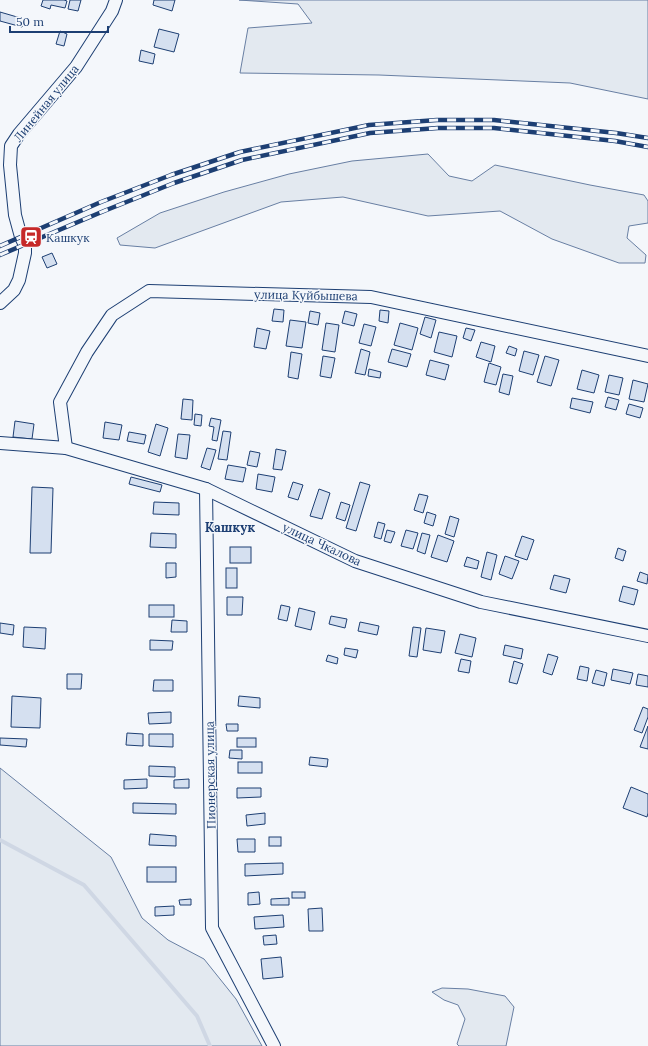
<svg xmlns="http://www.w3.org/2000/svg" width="648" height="1046" viewBox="0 0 648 1046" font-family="Lora,serif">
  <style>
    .green { fill: #e3e9f0; stroke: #687fa3 }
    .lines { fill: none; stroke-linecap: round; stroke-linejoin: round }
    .stream { stroke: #cfd7e4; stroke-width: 4 }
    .building { fill: #d5e0f0; stroke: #1d3f73 }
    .street-casing { stroke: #1d3f73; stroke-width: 14 }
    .street { stroke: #f4f7fb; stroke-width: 12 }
    .rail-casing { stroke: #1d3f73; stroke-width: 4.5 }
    .rail { stroke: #f4f7fb; stroke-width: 3; stroke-dasharray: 9; stroke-linecap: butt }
    .labels { text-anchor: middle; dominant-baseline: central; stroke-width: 3; stroke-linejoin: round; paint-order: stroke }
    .street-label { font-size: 12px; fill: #1d3f73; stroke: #f4f7fb }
    .poi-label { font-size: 12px; fill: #1d3f73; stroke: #f4f7fb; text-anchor: start }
    .neighbourhood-label { font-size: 13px; font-weight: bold; fill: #1d3f73; stroke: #f4f7fb }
  </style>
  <rect width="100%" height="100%" fill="#f4f7fb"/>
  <g class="green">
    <polygon points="239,0 648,0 648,99 570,83 379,75 240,73 248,28 312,23 298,4"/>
    <polygon points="428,154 449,176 472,181 495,165 590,185 644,195 648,201 648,223 629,226 627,238 646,255 645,263 619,263 552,239 500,211 428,216 343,197 281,202 155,248 120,245 117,238 160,213 224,192 289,174 352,161"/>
    <polygon points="0,768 111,857 142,918 168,940 204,959 236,999 262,1046 0,1046"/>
    <polygon points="442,988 468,989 505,996 514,1007 506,1046 459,1046 457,1044 465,1019 458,1005 444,1000 432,992"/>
  </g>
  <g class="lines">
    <polyline class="stream" points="0,840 84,885 197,1016 210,1046"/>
  </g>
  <g class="building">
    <polygon points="43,0 64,0 67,1 65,8 51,5 50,9 41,6"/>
    <polygon points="70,0 81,0 78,11 68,9"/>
    <polygon points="154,0 175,0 172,11 153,5"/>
    <polygon points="0,12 24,19 22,27 0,21"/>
    <polygon points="159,29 179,34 174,52 154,47"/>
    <polygon points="60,31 67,34 64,46 56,44"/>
    <polygon points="141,50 155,54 153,64 139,61"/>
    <polygon points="52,253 57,264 47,268 42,257"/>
    <polygon points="274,309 284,310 283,322 272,321"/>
    <polygon points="380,310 389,311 388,323 379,321"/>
    <polygon points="310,311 320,313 318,325 308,323"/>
    <polygon points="345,311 357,314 354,326 342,323"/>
    <polygon points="425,317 436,320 431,338 420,334"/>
    <polygon points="290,320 306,322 302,348 286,346"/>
    <polygon points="326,323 339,325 335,352 322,350"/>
    <polygon points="400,323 418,328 412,350 394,345"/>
    <polygon points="364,324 376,327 371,346 359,343"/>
    <polygon points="257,328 270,331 266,349 254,347"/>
    <polygon points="466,328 475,330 471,341 463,338"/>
    <polygon points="439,332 457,336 452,357 434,352"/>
    <polygon points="481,342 495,346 491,362 476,357"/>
    <polygon points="509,346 517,349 515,356 506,353"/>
    <polygon points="361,349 370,352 365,375 355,373"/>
    <polygon points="392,349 411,354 407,367 388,362"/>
    <polygon points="524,351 539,355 533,375 519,371"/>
    <polygon points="291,352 302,354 298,379 288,377"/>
    <polygon points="323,356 335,358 331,378 320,376"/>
    <polygon points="545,356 559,360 551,386 537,382"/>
    <polygon points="430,360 449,365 445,380 426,375"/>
    <polygon points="489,363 501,367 496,385 484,382"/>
    <polygon points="369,369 381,372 380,378 368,376"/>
    <polygon points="582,370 599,375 594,393 577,389"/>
    <polygon points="503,374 513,376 509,395 499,392"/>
    <polygon points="609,375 623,378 619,395 605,392"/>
    <polygon points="633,380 648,384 644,402 629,399"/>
    <polygon points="608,397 619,400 616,410 605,407"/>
    <polygon points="572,398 593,402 590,413 570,408"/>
    <polygon points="183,399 193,400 192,420 181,419"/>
    <polygon points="629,404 643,408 640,418 626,414"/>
    <polygon points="195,414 202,415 201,426 194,425"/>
    <polygon points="211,418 221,420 217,441 212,440 214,427 209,426"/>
    <polygon points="15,421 34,424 32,439 13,437"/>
    <polygon points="105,422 122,425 119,440 103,438"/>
    <polygon points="156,424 168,428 160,456 148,452"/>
    <polygon points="223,431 231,432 227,460 218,459"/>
    <polygon points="129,432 146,435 144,444 127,441"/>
    <polygon points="178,434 190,435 187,459 175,457"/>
    <polygon points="207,448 216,450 210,470 201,467"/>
    <polygon points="276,449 286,451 282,470 273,469"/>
    <polygon points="250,451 260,453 257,467 247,465"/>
    <polygon points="228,465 246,468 243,482 225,479"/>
    <polygon points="258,474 275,477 272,492 256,489"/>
    <polygon points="131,477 162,485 160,492 129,484"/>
    <polygon points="293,482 303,485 298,500 288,497"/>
    <polygon points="360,482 370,485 356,531 346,528"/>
    <polygon points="32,487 53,488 51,553 30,553"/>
    <polygon points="319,489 330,493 322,519 310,516"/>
    <polygon points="419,494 428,496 423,513 414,510"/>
    <polygon points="154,502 179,503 179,515 153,514"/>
    <polygon points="341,502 350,505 345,521 336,518"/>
    <polygon points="427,512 436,515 433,526 424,523"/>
    <polygon points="450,516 459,519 454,537 445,534"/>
    <polygon points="378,522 385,524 381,539 374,537"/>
    <polygon points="387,530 395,532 391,543 384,541"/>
    <polygon points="406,530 418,533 413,549 401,546"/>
    <polygon points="151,533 176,534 176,548 150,547"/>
    <polygon points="422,533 430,535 425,554 417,551"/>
    <polygon points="438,535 454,541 447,562 431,557"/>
    <polygon points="522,536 534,540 527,560 515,556"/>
    <rect x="230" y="547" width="21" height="16"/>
    <polygon points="618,548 626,551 623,561 615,558"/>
    <polygon points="487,552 497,555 491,580 481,577"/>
    <polygon points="505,556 519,561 512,579 499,574"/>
    <polygon points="467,557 479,561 477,569 464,566"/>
    <polygon points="166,563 176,563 176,577 166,578"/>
    <rect x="226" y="568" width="11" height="20"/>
    <polygon points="640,572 648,575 647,584 637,581"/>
    <polygon points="554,575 570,579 566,593 550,589"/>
    <polygon points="623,586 638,590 634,605 619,601"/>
    <polygon points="227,597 243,597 242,615 227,615"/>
    <rect x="149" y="605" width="25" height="12"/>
    <polygon points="281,605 290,607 287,621 278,619"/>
    <polygon points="299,608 315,612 311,630 295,626"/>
    <polygon points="331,616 347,619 345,628 329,624"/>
    <polygon points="172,620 187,621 187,632 171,632"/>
    <polygon points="360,622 379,626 377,635 358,631"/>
    <polygon points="0,623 14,625 13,635 0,633"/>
    <polygon points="24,627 46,628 45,649 23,647"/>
    <polygon points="413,627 421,628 417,657 409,656"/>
    <polygon points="426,628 445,631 441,653 423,650"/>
    <polygon points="460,634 476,638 472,657 455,653"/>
    <polygon points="150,640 173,641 172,650 150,650"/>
    <polygon points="505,645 523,649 521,659 503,655"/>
    <polygon points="345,648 358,650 356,658 344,655"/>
    <polygon points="548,654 558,657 552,675 543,672"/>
    <polygon points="328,655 338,658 337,664 326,661"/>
    <polygon points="461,659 471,661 469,673 458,671"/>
    <polygon points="514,661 523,664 517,684 509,682"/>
    <polygon points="580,666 589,668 587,681 577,679"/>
    <polygon points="613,669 633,673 630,684 611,680"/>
    <polygon points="596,670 607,673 604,686 592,683"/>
    <polygon points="67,674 82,674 81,689 67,689"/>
    <polygon points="638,674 648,676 648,687 636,685"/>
    <polygon points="154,680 173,680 173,691 153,691"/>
    <polygon points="12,696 41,698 40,728 11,727"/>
    <polygon points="239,696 260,698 260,708 238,706"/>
    <polygon points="643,707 648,709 648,717 642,733 634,730"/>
    <polygon points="171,712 171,723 149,724 148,713"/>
    <polygon points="226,724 238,724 238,731 227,731"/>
    <polygon points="648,726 648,749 640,747"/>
    <polygon points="127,733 143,734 143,746 126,745"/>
    <polygon points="149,734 173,734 173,747 149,746"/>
    <polygon points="0,738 27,739 26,747 0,745"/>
    <rect x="237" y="738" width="19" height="9"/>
    <polygon points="230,750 242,750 242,759 229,758"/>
    <polygon points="310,757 328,759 327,767 309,765"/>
    <rect x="238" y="762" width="24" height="11"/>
    <polygon points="149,766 175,767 175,777 149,776"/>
    <polygon points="147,779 147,788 124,789 124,780"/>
    <polygon points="189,779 189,788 174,788 174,780"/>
    <polygon points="631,787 648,794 648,813 647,817 623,808"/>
    <polygon points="237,788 261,788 261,797 237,798"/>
    <polygon points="133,803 176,804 176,814 133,813"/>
    <polygon points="265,813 265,824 247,826 246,815"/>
    <polygon points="150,834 176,836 176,846 149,845"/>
    <rect x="269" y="837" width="12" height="9"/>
    <polygon points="237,839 255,839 255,852 238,852"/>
    <polygon points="283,863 283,874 245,876 245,864"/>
    <rect x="147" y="867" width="29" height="15"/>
    <polygon points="259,892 260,904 248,905 248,893"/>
    <rect x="292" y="892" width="13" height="6"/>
    <polygon points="289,898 289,905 271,905 271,899"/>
    <polygon points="191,899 191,905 180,905 179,900"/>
    <polygon points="174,906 174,915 155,916 155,907"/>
    <polygon points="322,908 323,931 309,931 308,909"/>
    <polygon points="283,915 284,927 255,929 254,917"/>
    <polygon points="276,935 277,944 264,945 263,936"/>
    <polygon points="281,957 283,977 263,979 261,959"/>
  </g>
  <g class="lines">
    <g class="street-casing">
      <g id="street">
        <polyline points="0,303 14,290 19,280 25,253 25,245 21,237 15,215 10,165 11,146 19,134 76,67 112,11 116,0"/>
        <polyline points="0,443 66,448 206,489 355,561 481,602 648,636"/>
        <polyline points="66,448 60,402 87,352 112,315 149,291 371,297 648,356"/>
        <polyline points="206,489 212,928 274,1046"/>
      </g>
    </g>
    <use href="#street" class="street"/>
    <g class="rail-casing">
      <g id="rail">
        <polyline points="0,246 101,202 171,175 240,152 369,125 437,120 494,120 616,133 648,138"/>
        <polyline points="0,255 104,211 174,183 242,160 370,133 438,128 494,128 615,141 648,147"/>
      </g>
    </g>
    <use href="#rail" class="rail"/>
  </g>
  <defs>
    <g id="station-square" transform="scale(1.15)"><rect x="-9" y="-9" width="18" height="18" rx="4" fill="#c62828" stroke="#f4f7fb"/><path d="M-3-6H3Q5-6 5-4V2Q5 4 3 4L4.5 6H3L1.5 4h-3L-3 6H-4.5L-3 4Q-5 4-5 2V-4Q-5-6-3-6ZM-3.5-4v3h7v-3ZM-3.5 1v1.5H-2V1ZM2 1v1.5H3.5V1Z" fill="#fff"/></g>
  </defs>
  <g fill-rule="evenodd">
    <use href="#station-square" x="31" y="237"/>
  </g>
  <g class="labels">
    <g class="street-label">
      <text transform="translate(46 103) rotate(-51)">Линейная улица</text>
      <text transform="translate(306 295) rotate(1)">улица Куйбышева</text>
      <text transform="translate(322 544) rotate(25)">улица Чкалова</text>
      <text transform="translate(210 775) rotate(-91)">Пионерская улица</text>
    </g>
    <g class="poi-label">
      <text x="46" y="237">Кашкук</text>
    </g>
    <g class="neighbourhood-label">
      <text x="230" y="527">Кашкук</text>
    </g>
  </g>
  <path d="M10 26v6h98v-6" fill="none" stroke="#1d3f73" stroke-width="2"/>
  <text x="16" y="26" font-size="12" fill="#1d3f73" stroke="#f4f7fb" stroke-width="3" paint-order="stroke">50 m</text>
</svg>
